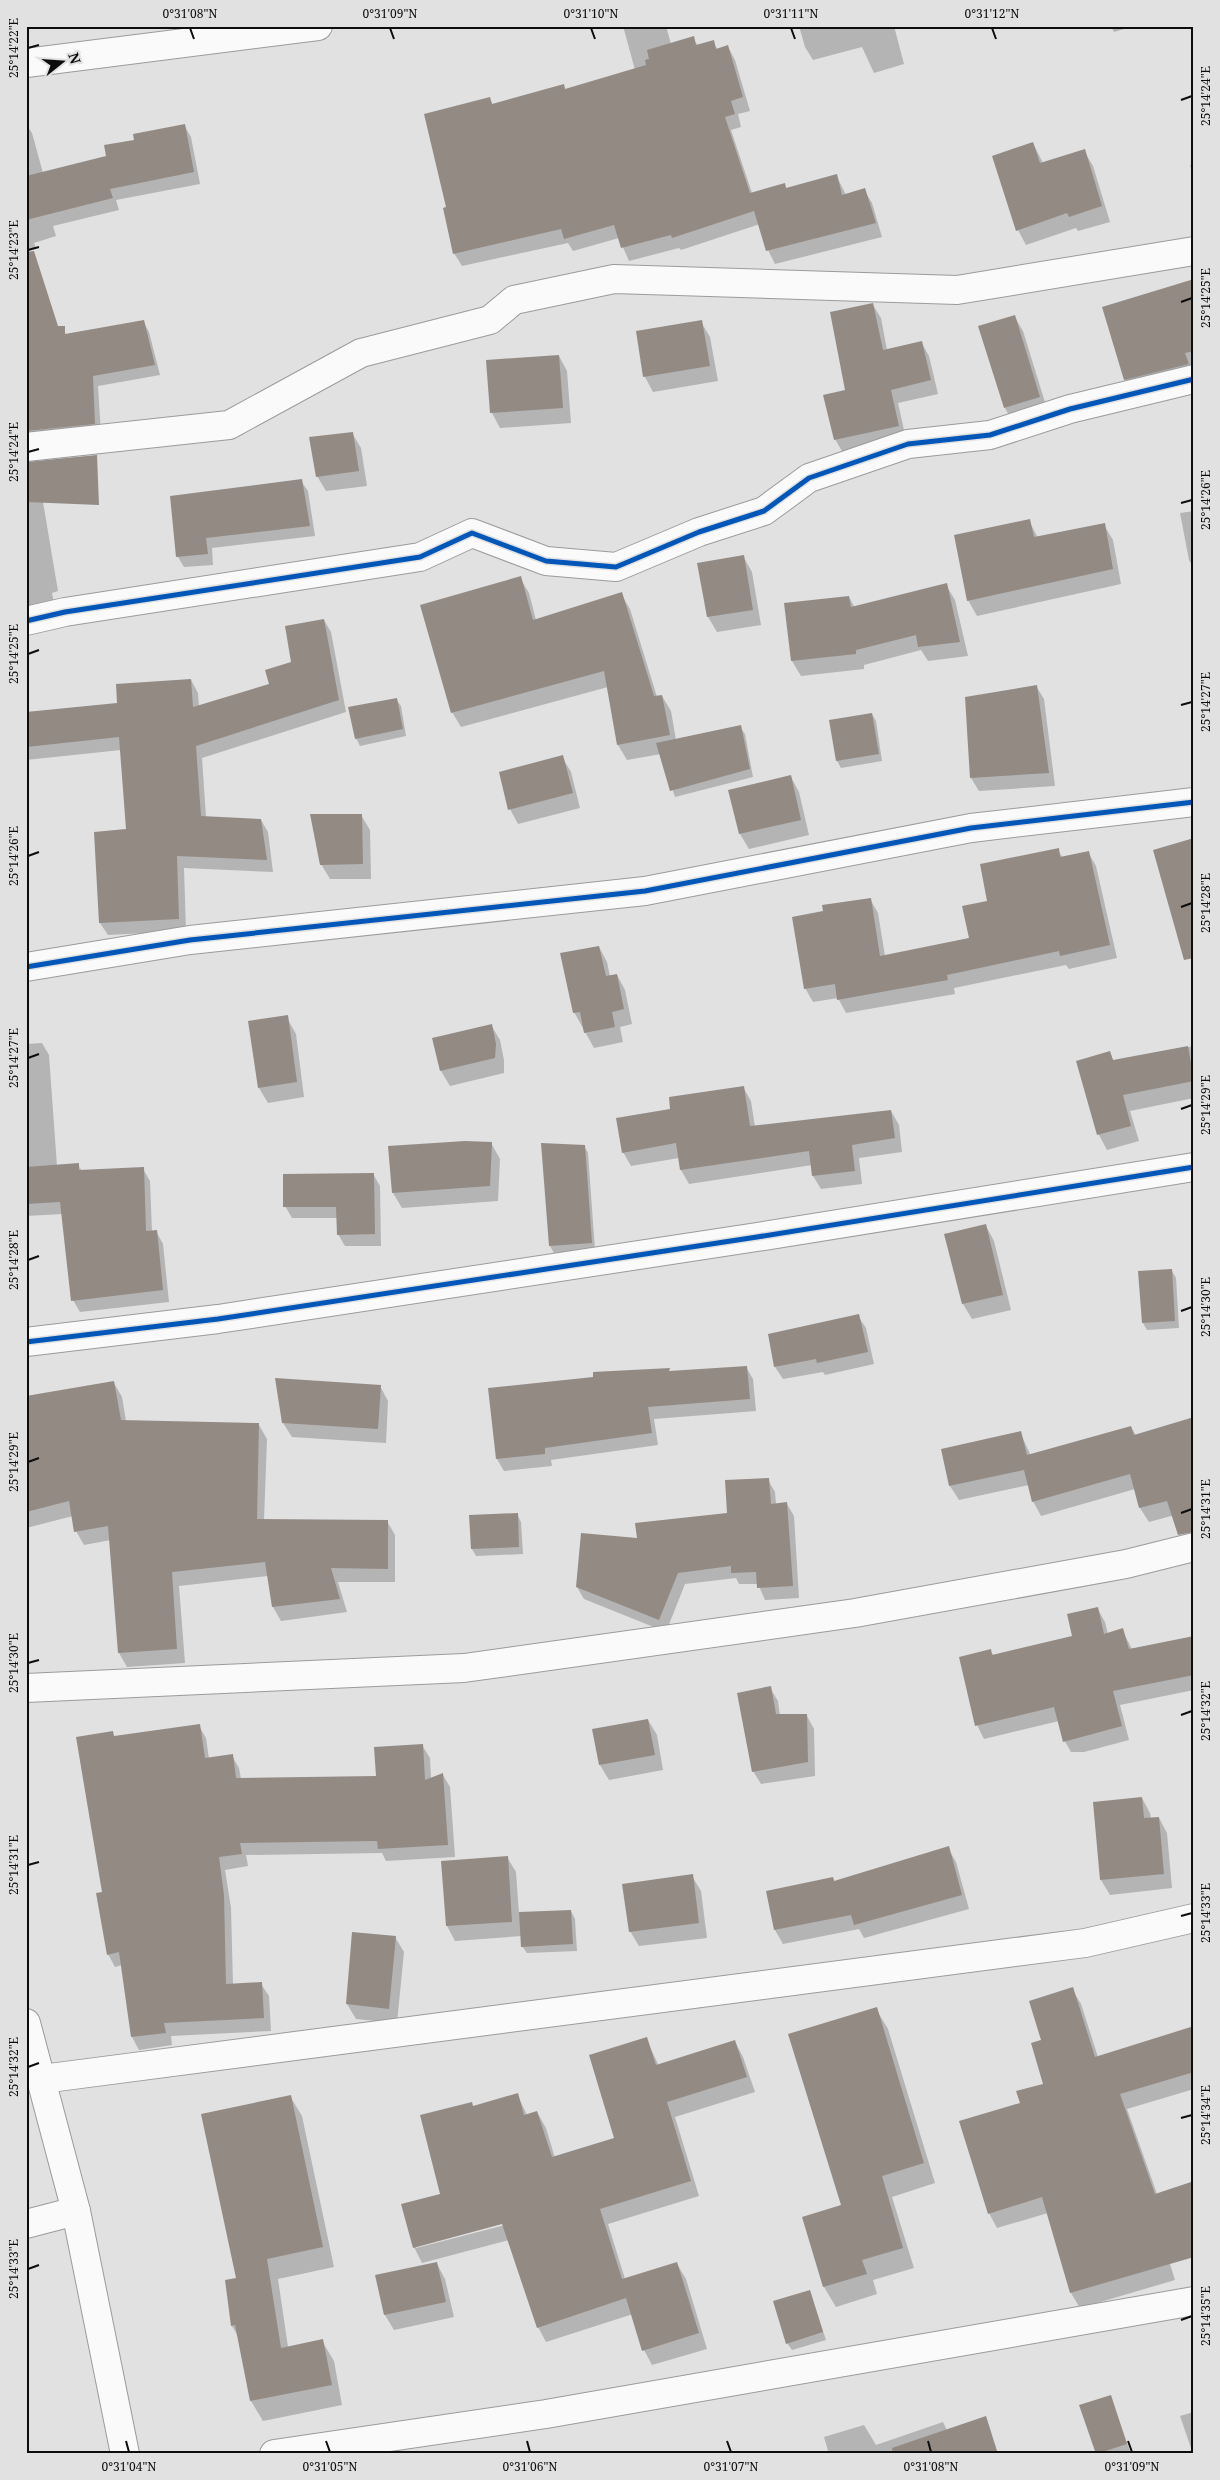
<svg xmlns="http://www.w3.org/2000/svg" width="1220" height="2480" viewBox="0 0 1220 2480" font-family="'Noto Serif',serif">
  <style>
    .shadow { fill: #0003; fill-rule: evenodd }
    .building { fill: #938a84 }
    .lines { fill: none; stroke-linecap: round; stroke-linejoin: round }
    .minor-casing { stroke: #9b9b9c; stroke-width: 30 }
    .highway-casing { stroke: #9b9b9c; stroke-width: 30 }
    .minor { stroke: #fafafb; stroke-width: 28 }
    .highway { stroke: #fafafb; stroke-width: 28 }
    .cycleway-casing { stroke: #e1e1e2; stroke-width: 8 }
    .cycleway { stroke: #0057b8; stroke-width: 5 }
    .ticks { fill: none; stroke: #0d0d0e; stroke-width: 2 }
    .neatline { fill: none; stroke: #0d0d0e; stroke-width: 2 }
    .ticks-label { font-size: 12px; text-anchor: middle; fill: #0d0d0e }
  </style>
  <rect width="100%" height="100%" fill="#e1e1e2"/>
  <g class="shadow">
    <polygon points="623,26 666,26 671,44 693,38 698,46 713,42 718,50 728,47 735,60 750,111 738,114 741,127 731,130 752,193 784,184 787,189 836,175 846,195 864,190 872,203 882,237 775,264 768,250 760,224 681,250 679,248 629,261 619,238 573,251 568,243 462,266 454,253 448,208 489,98 493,105 563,86 566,90 635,70"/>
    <polygon points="799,26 894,26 904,64 874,73 862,47 813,60 805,47"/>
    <polygon points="1111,26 1134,26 1114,32"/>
    <polygon points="26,124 32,133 43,173 108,157 136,141 184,125 191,137 200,184 116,200 119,210 53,226 56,236 34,243 36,248 26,251"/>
    <polygon points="1033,143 1043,163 1084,151 1093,166 1110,222 1078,231 1076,228 1026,245 1018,230"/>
    <polygon points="1194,164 1194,177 1190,165"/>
    <polygon points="1194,303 1194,380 1134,394 1125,379"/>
    <polygon points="873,305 881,318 887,350 921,342 929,356 938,394 898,403 906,439 843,453 835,439"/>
    <polygon points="1014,316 1023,331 1048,412 1013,423 1005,408"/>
    <polygon points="143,321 149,332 160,375 98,386 101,434 26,444 26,333 64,331 66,335"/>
    <polygon points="701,322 710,337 718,381 653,392 645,377 637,332"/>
    <polygon points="559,356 567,371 571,423 500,428 492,413"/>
    <polygon points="352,433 361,448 367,486 326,491 317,476"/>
    <polygon points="301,481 308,491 315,536 212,548 213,565 184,567 178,557 171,497"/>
    <polygon points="26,483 42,496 58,591 52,593 56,614 26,620"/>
    <polygon points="1194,511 1194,569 1189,560 1180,513"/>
    <polygon points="1029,521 1038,538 1104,525 1113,540 1121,584 977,616 968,600"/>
    <polygon points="743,556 752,572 761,625 717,632 708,617 699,564"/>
    <polygon points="520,578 529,593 536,620 621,594 630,609 657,697 662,696 671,711 676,740 740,727 745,734 753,777 675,797 661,754 627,760 618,745 608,687 461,727 452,712"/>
    <polygon points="946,585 955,600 968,656 928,661 921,650 864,665 864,669 801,676 792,661 785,604 849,597 855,608"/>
    <polygon points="324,620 331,632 346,712 202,758 206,817 261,820 268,832 273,872 184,868 186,931 108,935 100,923 127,830 121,750 26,760 26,714 118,704 191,680 198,693 199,707 271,685 293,663"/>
    <polygon points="1036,686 1044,699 1055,786 979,791 971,778"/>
    <polygon points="396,699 401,706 406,736 360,746 356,738"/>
    <polygon points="872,714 876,721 882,761 841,768 837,761"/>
    <polygon points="562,757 571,772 580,808 518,824 510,809"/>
    <polygon points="791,777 799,792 809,835 749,849 740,834 730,790"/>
    <polygon points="361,815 370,830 371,879 330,879 321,864"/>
    <polygon points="1058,850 1063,858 1088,852 1096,866 1117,958 1069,969 1066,965 954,988 955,994 846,1013 838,998 813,1002 805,988 825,912 870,899 878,913 885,956 971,938 989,902"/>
    <polygon points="599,947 607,962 610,976 617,975 625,990 632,1024 620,1027 623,1042 594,1048 574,1012"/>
    <polygon points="287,1018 296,1034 304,1097 268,1103 259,1088"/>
    <polygon points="491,1025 500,1040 504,1060 504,1073 450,1086 441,1071"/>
    <polygon points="42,1043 49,1055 57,1166 78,1165 82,1171 143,1169 150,1181 152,1232 156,1231 163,1244 169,1302 80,1312 73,1300 63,1214 26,1216 26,1044"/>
    <polygon points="1194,1046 1194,1098 1130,1111 1139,1141 1107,1150 1099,1135 1078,1062 1109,1053 1114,1061"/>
    <polygon points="743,1087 751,1101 755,1127 891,1111 899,1125 902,1152 859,1158 862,1184 821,1189 813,1176 812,1165 689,1184 681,1170 679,1158 631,1166 623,1152 672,1110"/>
    <polygon points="491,1143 500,1159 498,1201 402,1208 393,1193"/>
    <polygon points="584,1146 588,1153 595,1250 554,1253 550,1246"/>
    <polygon points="373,1174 380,1186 381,1246 345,1246 338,1234 338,1218 292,1218 285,1206"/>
    <polygon points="986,1226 994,1241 1011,1310 972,1319 963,1304 946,1235"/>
    <polygon points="1172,1271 1176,1278 1179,1328 1147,1330 1143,1323"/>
    <polygon points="858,1316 866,1328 874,1364 825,1375 823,1372 783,1379 775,1367"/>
    <polygon points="746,1367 753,1379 756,1411 654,1419 658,1445 551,1460 552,1466 504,1471 497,1459 489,1389 669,1370 670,1372"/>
    <polygon points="114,1383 122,1397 126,1421 259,1425 267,1439 264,1520 387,1521 395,1535 395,1582 338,1582 347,1612 281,1621 273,1607 268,1576 179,1586 185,1663 127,1667 119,1653 111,1540 84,1545 76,1531 73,1516 26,1528 26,1397"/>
    <polygon points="380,1386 388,1401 386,1443 292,1437 283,1423"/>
    <polygon points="1131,1427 1182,1513 1149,1522 1140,1508 1135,1489 1041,1516 1033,1501 1029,1485 959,1500 950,1486 942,1450 1020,1432 1031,1456"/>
    <polygon points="768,1480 775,1492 776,1504 787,1504 794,1516 799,1598 765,1600 758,1584 739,1584 736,1578 685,1584 666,1632 584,1599 577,1587 638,1539 728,1514"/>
    <polygon points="517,1514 521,1522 523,1554 476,1556 472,1549"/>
    <polygon points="1097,1608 1105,1622 1108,1634 1122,1630 1132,1649 1194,1637 1194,1690 1120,1705 1129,1740 1084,1752 1071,1752 1063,1738 1059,1721 984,1739 977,1725 990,1650 994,1656 1073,1637"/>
    <polygon points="770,1688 778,1701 780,1716 807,1716 814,1729 815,1776 761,1784 753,1771"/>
    <polygon points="648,1720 657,1735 663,1770 609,1780 600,1765"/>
    <polygon points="199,1726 206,1738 209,1759 232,1756 239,1768 241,1779 378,1777 422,1745 430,1758 431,1779 443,1775 450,1787 455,1857 386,1861 382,1853 246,1855 248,1866 225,1870 231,1908 233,1985 261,1984 269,1996 271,2031 171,2036 172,2045 139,2050 132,2037 122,1965 115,1967 108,1954 103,1893 112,1733 115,1737"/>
    <polygon points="1142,1798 1150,1813 1151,1819 1159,1818 1167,1833 1172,1888 1110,1895 1101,1880"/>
    <polygon points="948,1848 956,1862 969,1909 864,1938 859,1929 783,1944 775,1930 767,1892 833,1879 835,1882"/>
    <polygon points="507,1857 516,1872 519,1914 571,1911 575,1919 577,1951 527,1953 522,1946 522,1936 455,1941 447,1926"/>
    <polygon points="692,1876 701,1891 707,1938 639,1946 630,1931"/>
    <polygon points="395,1937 404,1952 397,2023 356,2019 347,2004"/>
    <polygon points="1072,1989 1081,2004 1098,2057 1194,2028 1194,2089 1127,2109 1157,2194 1166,2251 1175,2280 1080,2308 1071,2293 1048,2213 997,2228 989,2213 1022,2104 1045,2084 1043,2041"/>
    <polygon points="876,2009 888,2029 935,2183 892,2197 914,2268 873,2280 877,2294 836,2307 824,2287 803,2218 842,2206"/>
    <path d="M 646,2039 L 659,2066 L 735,2042 L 743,2057 L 755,2092 L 675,2117 L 699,2196 L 608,2224 L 625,2279 L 677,2264 L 686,2279 L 707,2349 L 652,2365 L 644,2350 L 633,2314 L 546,2342 L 538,2327 L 509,2240 L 422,2263 L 414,2247 L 441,2195 L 473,2107 L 517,2094 L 527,2115 L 537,2112 L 546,2128 L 555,2158 L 616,2139 ZM 508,2221 L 509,2224 L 416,2248 L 416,2246 Z"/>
    <polygon points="290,2096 302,2116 334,2267 278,2279 288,2347 322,2341 334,2361 342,2405 263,2421 251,2401 239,2338 232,2326 237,2279"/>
    <polygon points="437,2264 445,2279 454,2317 394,2330 385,2315 377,2276"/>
    <polygon points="810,2291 826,2340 792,2350 787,2343"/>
    <polygon points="1110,2396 1130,2451 1123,2454 1097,2454 1081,2406"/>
    <polygon points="1194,2412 1194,2454 1193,2454 1180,2416"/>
    <polygon points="943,2422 958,2454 829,2454 824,2437 864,2425 876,2445"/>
  </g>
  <g class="building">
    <polygon points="694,36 696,45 714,40 716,49 728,45 743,97 731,101 735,114 725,117 750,193 785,183 786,188 837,174 842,195 865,188 876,223 766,251 754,211 672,238 671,235 621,248 614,225 564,239 561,229 453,254 443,208 446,207 424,114 490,97 492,104 564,84 565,89 646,65 645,60 649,59 647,50"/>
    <polygon points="185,124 194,172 110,189 113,198 26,220 26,176 106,156 104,145 134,140 133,134"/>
    <polygon points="1033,142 1040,163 1085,149 1102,206 1069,217 1067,213 1016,231 992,156"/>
    <polygon points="34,251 58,326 65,326 65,334 144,320 155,365 93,376 95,424 26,431 26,252"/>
    <polygon points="1194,279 1194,351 1185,353 1189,364 1124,380 1102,307"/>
    <polygon points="873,303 883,350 922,341 931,380 891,390 899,426 834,440 823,395 845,390 830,312"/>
    <polygon points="1015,315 1040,397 1004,408 978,326"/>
    <polygon points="702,320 710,366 643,377 636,331"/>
    <polygon points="559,355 563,408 490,413 486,360"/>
    <polygon points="353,432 359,471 316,477 309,437"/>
    <polygon points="97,455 99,505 26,502 26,462"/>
    <polygon points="302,479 310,526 206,538 208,554 176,557 170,496"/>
    <polygon points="1030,519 1034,537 1105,523 1113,569 967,601 954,535"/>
    <polygon points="744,555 753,610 707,617 697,563"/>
    <polygon points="521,576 533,620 622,592 654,696 662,695 670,735 617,745 604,671 451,713 420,605"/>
    <polygon points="947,583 960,642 918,647 916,635 856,650 856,654 791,661 784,603 849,596 851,607"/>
    <polygon points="324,619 339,700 196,746 201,816 261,819 267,860 177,856 179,919 99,923 94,832 126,829 119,737 26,747 26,712 117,703 116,684 191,679 193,707 269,684 265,670 291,662 285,626"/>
    <polygon points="1037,685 1049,773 970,778 965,697"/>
    <polygon points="397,698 403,729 355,739 348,707"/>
    <polygon points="872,713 879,754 836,761 829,720"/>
    <polygon points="741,725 750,769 670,791 656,743"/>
    <polygon points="563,755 573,793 508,810 499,772"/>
    <polygon points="791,775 801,820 739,834 728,790"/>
    <polygon points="310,814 362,814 363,864 320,865"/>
    <polygon points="1194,838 1194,958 1184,960 1153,850"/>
    <polygon points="1059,848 1060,857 1089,851 1110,945 1060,956 1059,951 947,975 948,980 837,1000 835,984 804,989 792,917 823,911 822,905 871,898 880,956 969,938 962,906 987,901 980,864"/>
    <polygon points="599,946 606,976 617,974 624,1009 612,1012 615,1027 584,1033 580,1012 573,1013 560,953"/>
    <polygon points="288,1015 297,1082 258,1088 248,1021"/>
    <polygon points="492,1024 496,1044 495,1058 440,1071 432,1038"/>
    <polygon points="1188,1046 1194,1081 1123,1095 1131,1126 1097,1135 1076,1061 1110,1051 1113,1060"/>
    <polygon points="744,1086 750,1126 891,1110 895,1138 852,1145 855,1171 812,1176 809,1151 680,1170 676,1143 622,1153 616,1118 670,1109 669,1097"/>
    <polygon points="465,1141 492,1142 490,1186 392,1193 388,1146"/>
    <polygon points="541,1143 585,1145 592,1243 549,1246"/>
    <polygon points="79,1163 79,1170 144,1167 146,1231 157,1230 163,1290 71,1301 60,1202 26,1204 26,1167"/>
    <polygon points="374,1173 375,1234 337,1235 336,1207 283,1207 283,1174"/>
    <polygon points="986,1224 1003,1295 962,1304 944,1234"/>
    <polygon points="1172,1269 1175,1321 1142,1323 1138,1271"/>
    <polygon points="859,1314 868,1352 817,1363 816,1359 774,1367 768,1334"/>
    <polygon points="747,1366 750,1399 648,1407 652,1433 545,1448 545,1454 496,1459 488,1388 593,1377 593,1372 670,1368 669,1371"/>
    <polygon points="275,1378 381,1385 378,1429 282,1423"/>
    <polygon points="114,1381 121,1420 259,1423 257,1519 388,1520 388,1569 331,1568 340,1599 272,1607 265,1562 172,1572 177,1649 118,1653 108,1526 74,1532 69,1501 26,1512 26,1396"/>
    <polygon points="1194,1417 1194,1532 1178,1535 1167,1501 1139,1508 1130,1474 1032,1502 1024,1470 949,1486 941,1449 1021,1431 1027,1455 1131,1426 1134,1435"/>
    <polygon points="769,1478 771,1504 787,1502 793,1586 757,1588 756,1572 731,1573 731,1566 678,1573 659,1620 576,1587 581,1533 637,1538 635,1523 727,1513 725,1480"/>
    <polygon points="518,1513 519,1547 471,1549 469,1515"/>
    <polygon points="1098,1607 1104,1634 1123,1628 1129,1649 1194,1636 1194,1675 1113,1691 1122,1726 1063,1742 1054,1707 975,1726 959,1657 991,1649 992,1655 1072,1636 1067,1614"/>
    <polygon points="771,1686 776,1714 807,1714 808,1762 752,1772 737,1693"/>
    <polygon points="648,1719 655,1755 599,1765 592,1729"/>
    <polygon points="200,1724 205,1758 233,1754 236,1778 376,1776 374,1747 423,1744 425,1780 443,1773 448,1845 378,1849 377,1841 240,1843 242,1854 219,1857 224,1895 226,1984 262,1982 264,2018 164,2023 166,2033 131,2037 119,1952 107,1955 96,1893 102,1892 76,1737 113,1731 114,1736"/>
    <polygon points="1142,1797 1144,1818 1159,1817 1164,1874 1100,1880 1093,1802"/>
    <polygon points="949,1846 962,1895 854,1925 851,1915 774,1930 766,1891 833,1877 834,1881"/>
    <polygon points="508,1856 512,1922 446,1926 441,1861"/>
    <polygon points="693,1874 699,1923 629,1932 622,1884"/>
    <polygon points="571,1910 573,1944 521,1947 519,1912"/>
    <polygon points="352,1932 396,1936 389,2009 346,2004"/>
    <polygon points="1073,1987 1095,2057 1194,2026 1194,2072 1120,2094 1155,2194 1194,2181 1194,2257 1070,2293 1042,2197 988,2214 959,2121 1020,2103 1016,2091 1043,2084 1031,2043 1041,2040 1029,2001"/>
    <polygon points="877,2007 924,2163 882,2176 903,2248 862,2260 867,2274 823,2287 802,2217 841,2205 788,2034"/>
    <polygon points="647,2037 656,2065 735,2040 747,2077 667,2102 691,2181 600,2209 622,2279 677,2262 699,2333 642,2351 626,2298 537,2328 502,2224 413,2248 401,2204 440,2194 420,2115 472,2102 473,2106 518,2093 524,2115 537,2111 552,2157 614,2138 589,2055"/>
    <polygon points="291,2095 323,2247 267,2259 281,2348 323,2339 332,2385 250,2401 235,2325 231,2326 225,2280 236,2278 201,2114"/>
    <polygon points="437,2262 446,2302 384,2315 375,2275"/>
    <polygon points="810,2290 823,2332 786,2344 773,2301"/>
    <polygon points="1111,2395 1127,2444 1096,2454 1079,2405"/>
    <polygon points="986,2416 998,2454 893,2454 892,2448"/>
  </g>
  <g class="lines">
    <g class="minor-casing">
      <g id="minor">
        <polyline points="26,63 318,26"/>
        <polyline points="26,447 229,425 361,353 490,320 514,300 614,279 957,290 1194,251"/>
        <polyline points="26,621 65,612 420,557 472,533 546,561 616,567 699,532 764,511 809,478 908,444 990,435 1070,409 1194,379"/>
        <polyline points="26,967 190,940 645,891 971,828 1194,802"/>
        <polyline points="26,1342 218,1319 757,1237 1194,1167"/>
        <polyline points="26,1688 464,1668 855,1613 1126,1564 1194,1547"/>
        <polyline points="42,2079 1085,1943 1194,1918"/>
        <polyline points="26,2224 76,2211"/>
        <polyline points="274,2454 546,2414 1194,2301"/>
      </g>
    </g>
    <g class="highway-casing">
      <polyline id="highway" points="26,2023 76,2211 125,2454"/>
    </g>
    <use href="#minor" class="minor"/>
    <use href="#highway" class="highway"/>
    <g class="cycleway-casing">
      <g id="cycleway">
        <polyline points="26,621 65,612 420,557 472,533 546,561 616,567 699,532 764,511 809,478 908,444 990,435 1070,409 1194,379"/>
        <polyline points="26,967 190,940 645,891 971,828 1194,802"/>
        <polyline points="26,1342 218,1319 757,1237 1194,1167"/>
      </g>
    </g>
    <use href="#cycleway" class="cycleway"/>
  </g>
  <path class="ticks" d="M 190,28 L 194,39M 390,28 L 394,39M 591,28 L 595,39M 791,28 L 795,39M 992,28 L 996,39M 28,48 L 39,45M 1181,100 L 1192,96M 28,250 L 39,247M 1181,302 L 1192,298M 28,452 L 39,449M 1181,503 L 1192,500M 28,654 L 39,650M 1181,705 L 1192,702M 28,856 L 39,852M 1181,907 L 1192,903M 28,1058 L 39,1054M 1181,1109 L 1192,1105M 28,1260 L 39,1256M 1181,1311 L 1192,1307M 28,1462 L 39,1458M 1181,1513 L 1192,1509M 28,1663 L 39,1660M 1181,1715 L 1192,1711M 28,1865 L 39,1862M 1181,1916 L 1192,1913M 28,2067 L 39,2063M 1181,2118 L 1192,2115M 28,2269 L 39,2265M 1181,2320 L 1192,2316M 126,2441 L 129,2452M 326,2441 L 330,2452M 527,2441 L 530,2452M 727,2441 L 731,2452M 928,2441 L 931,2452M 1128,2441 L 1132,2452"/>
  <rect width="1220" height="2480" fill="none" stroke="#e1e1e2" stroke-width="55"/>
  <g transform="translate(62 62) rotate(73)" stroke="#e1e1e2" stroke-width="4" paint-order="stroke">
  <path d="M0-4L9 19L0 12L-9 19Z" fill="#0d0d0e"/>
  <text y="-8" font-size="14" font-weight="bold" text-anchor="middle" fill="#0d0d0e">N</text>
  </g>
  <rect x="28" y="28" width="1164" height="2424" class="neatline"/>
  <g class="ticks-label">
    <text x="190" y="18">0°31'08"N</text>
    <text x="390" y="18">0°31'09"N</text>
    <text x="591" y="18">0°31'10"N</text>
    <text x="791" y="18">0°31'11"N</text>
    <text x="992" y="18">0°31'12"N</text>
    <text transform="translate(14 48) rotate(-90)" y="4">25°14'22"E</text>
    <text transform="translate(1206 96) rotate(-90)" y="4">25°14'24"E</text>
    <text transform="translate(14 250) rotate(-90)" y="4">25°14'23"E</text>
    <text transform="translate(1206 298) rotate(-90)" y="4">25°14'25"E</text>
    <text transform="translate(14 452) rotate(-90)" y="4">25°14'24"E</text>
    <text transform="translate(1206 500) rotate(-90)" y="4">25°14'26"E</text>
    <text transform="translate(14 654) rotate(-90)" y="4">25°14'25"E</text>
    <text transform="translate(1206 702) rotate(-90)" y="4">25°14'27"E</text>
    <text transform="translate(14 856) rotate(-90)" y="4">25°14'26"E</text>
    <text transform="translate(1206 903) rotate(-90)" y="4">25°14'28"E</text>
    <text transform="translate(14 1058) rotate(-90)" y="4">25°14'27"E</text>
    <text transform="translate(1206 1105) rotate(-90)" y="4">25°14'29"E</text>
    <text transform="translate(14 1260) rotate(-90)" y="4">25°14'28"E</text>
    <text transform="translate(1206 1307) rotate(-90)" y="4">25°14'30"E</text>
    <text transform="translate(14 1462) rotate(-90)" y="4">25°14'29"E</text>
    <text transform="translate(1206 1509) rotate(-90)" y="4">25°14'31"E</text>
    <text transform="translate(14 1663) rotate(-90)" y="4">25°14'30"E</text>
    <text transform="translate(1206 1711) rotate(-90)" y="4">25°14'32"E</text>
    <text transform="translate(14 1865) rotate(-90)" y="4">25°14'31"E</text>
    <text transform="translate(1206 1913) rotate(-90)" y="4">25°14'33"E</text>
    <text transform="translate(14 2067) rotate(-90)" y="4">25°14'32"E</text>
    <text transform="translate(1206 2115) rotate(-90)" y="4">25°14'34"E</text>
    <text transform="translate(14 2269) rotate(-90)" y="4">25°14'33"E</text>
    <text transform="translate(1206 2316) rotate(-90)" y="4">25°14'35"E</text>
    <text x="129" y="2471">0°31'04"N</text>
    <text x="330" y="2471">0°31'05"N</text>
    <text x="530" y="2471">0°31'06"N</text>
    <text x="731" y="2471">0°31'07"N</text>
    <text x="931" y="2471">0°31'08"N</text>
    <text x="1132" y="2471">0°31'09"N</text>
  </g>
</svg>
